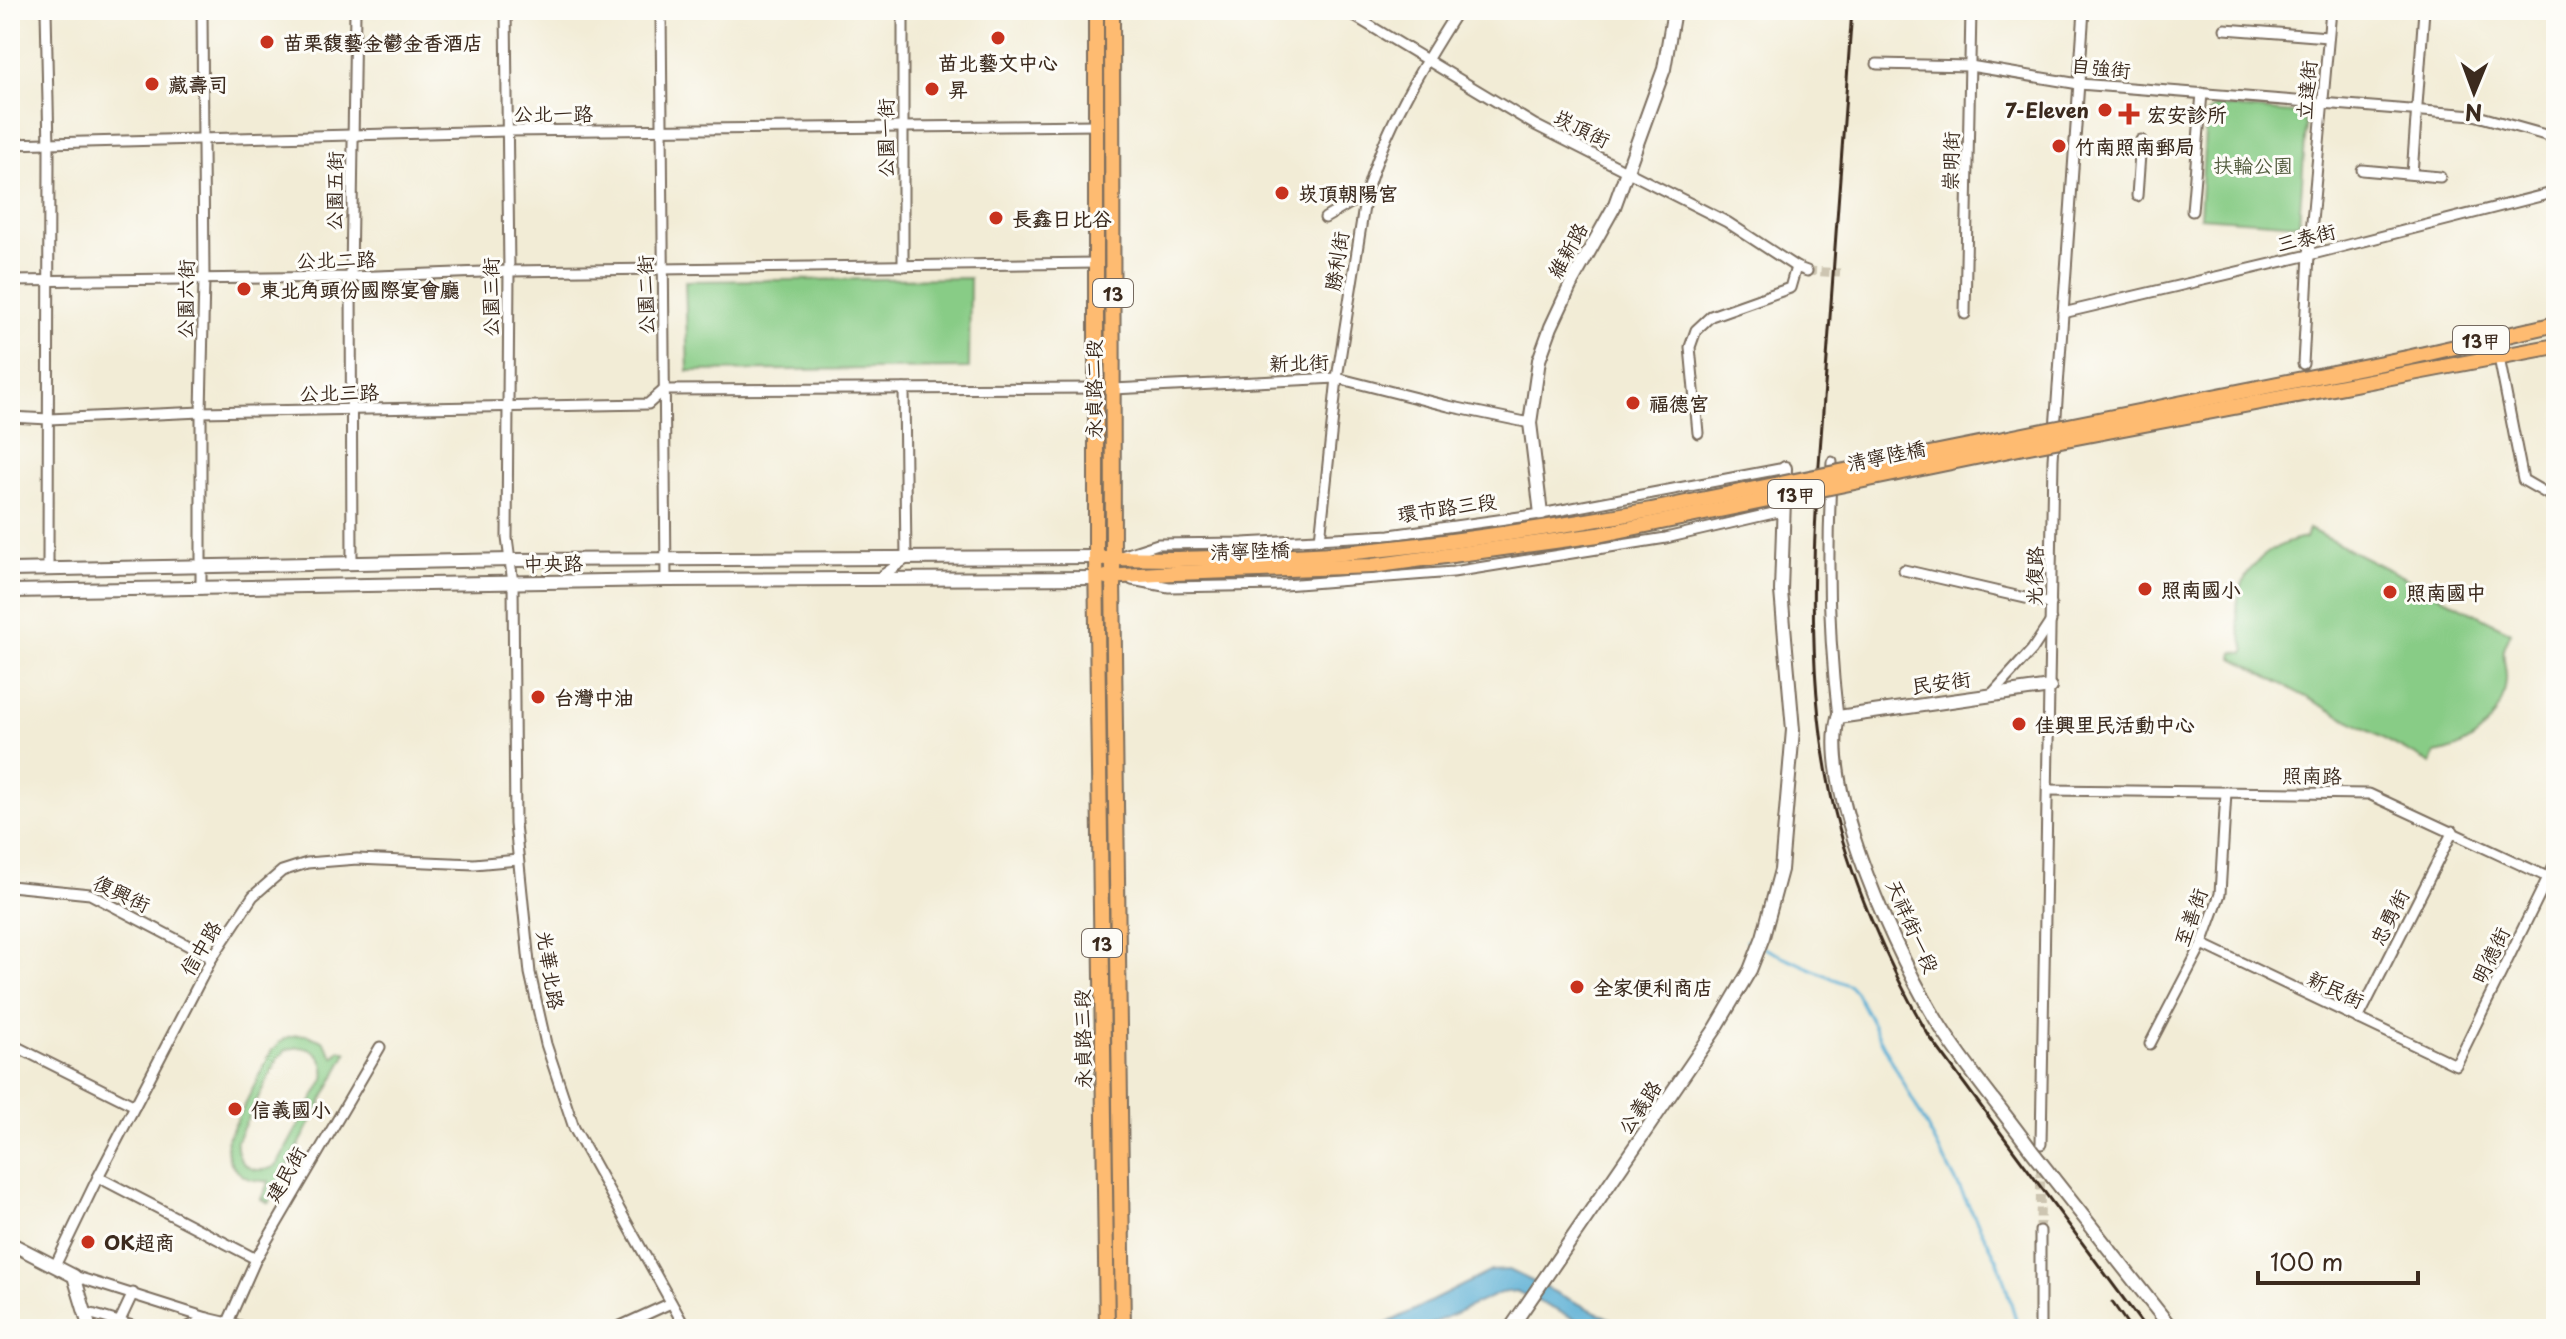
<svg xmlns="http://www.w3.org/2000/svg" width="2566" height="1339" viewBox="0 0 2566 1339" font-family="'Playpen Sans','LXGW WenKai TC',sans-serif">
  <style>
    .green { fill: #88cc86; stroke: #627b52; stroke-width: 2; fill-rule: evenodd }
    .water { fill: #58aed4; stroke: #4a6c79; stroke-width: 2 }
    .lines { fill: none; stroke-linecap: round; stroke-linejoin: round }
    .stream { stroke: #58aed4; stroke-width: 3 }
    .minor-tunnel { stroke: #cdc5b1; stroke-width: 9; stroke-dasharray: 9 4.5; stroke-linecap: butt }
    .minor-casing { stroke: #7b6e5e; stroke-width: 13 }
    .tertiary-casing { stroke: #7b6e5e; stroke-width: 16 }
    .primary-casing { stroke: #7b6e5e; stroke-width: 18 }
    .minor { stroke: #fff; stroke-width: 9 }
    .tertiary { stroke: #fff; stroke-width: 12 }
    .primary { stroke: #febb71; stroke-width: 14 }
    .rail { stroke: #3b2a1e; stroke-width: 3 }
    .tertiary-bridge-casing { stroke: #7b6e5e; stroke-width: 16; stroke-linecap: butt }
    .primary-bridge-casing { stroke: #7b6e5e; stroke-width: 18; stroke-linecap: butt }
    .tertiary-bridge { stroke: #fff; stroke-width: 12 }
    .primary-bridge { stroke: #febb71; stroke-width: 14 }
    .poi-dot { fill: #c8321e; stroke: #fdfcf7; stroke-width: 3 }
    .labels { text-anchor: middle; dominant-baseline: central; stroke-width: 6; stroke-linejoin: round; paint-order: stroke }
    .shield { fill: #fdfcf7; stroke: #75695f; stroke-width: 2 }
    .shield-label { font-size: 18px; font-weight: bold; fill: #3b2a1e }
    .poi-label { font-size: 20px; font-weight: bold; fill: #3b2a1e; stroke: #fdfcf7; text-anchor: start }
    .street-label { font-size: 20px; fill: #3b2a1e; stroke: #fdfcf7 }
    .park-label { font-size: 20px; fill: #525b3d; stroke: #fdfcf7 }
  </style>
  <rect width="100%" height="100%" fill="#fdfcf7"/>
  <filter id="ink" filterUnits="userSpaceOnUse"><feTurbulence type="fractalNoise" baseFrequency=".0125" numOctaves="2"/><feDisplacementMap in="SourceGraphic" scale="16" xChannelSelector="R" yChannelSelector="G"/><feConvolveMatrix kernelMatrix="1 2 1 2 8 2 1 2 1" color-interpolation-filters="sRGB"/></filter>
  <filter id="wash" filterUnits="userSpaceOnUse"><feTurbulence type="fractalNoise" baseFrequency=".006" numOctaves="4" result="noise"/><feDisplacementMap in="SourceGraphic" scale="32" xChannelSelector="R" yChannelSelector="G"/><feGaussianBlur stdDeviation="1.8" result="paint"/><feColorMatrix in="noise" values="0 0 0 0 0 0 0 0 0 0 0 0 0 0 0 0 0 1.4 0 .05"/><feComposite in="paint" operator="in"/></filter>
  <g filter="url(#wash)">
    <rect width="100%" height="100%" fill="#f2ecd6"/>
    <g class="green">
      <polygon points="2215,106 2303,114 2306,126 2299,224 2200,217 2206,115"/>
      <polygon points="970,278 969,368 688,371 685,281"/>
      <path d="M 2309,529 L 2511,632 C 2509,637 2505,644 2504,649 C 2502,658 2507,670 2506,680 C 2503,720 2473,748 2435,754 L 2431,764 L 2233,658 L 2234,652 L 2244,653 L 2246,650 C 2222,598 2248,547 2306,538 Z"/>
      <path d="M 307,1035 L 323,1041 L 334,1057 L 340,1050 L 347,1053 L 269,1203 L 261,1199 L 269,1181 C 242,1183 223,1165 228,1138 L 272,1050 C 282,1038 292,1034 307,1035 ZM 298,1047 C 316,1048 327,1060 324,1079 L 277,1165 C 256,1178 234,1165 237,1140 L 278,1058 L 286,1050 Z"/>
    </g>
    <polygon class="water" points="1509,1270 1631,1329 1596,1329 1516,1291 1500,1293 1420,1329 1376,1329 1491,1271"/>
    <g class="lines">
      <g class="stream">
        <polyline points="1746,940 1757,945"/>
        <polyline points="1764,948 1850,986 1856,993 1998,1261 2019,1329"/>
      </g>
    </g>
  </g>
  <g filter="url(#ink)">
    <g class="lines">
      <g class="minor-tunnel">
        <polyline points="1807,271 1840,273"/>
        <polyline points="2040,1231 2041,1144"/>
      </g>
      <g class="minor-casing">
        <g id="minor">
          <polyline points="46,10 49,148 48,569"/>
          <polyline points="506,10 509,271 507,538 513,583 515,824 530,973 546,1044 574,1128 686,1329"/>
          <polyline points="661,10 666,580"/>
          <polyline points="903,10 903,266"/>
          <polyline points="1344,10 1535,125 1727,222 1796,267 1807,271"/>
          <polyline points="2225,29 2328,37"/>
          <polyline points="1877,64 1970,66 2079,84 2474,115 2556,138"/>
          <polyline points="10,144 506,131 1097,125"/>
          <polyline points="2362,170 2440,177"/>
          <polyline points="2412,174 2424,10"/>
          <polyline points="2137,196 2141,140"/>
          <polyline points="2192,211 2202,93"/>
          <polyline points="1325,218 1366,194"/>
          <polyline points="10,281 351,277 509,271 1096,263"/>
          <polyline points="2063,313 2309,255 2556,192"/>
          <polyline points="1965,314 1971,10"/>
          <polyline points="2495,337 2523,480 2556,499"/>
          <polyline points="2303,364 2309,255 2331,10"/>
          <polyline points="1113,389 1337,378 1448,406 1530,423"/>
          <polyline points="10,417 49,419 201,412 648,404 664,390 1097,388"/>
          <polyline points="1698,433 1690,347 1696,330 1711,316 1790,288 1796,267"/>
          <path d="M 1832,462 C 1827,544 1828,635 1838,717"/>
          <path d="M 1320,540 L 1337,378 L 1366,194 C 1385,127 1421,68 1458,10"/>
          <polyline points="1124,555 1158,544 1243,543 1390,535 1541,514 1785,468"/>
          <polyline points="352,564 351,277 355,10"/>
          <polyline points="1904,570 2051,604"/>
          <polyline points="877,579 906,559 904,389"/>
          <polyline points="1132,580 1169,587 1284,585 1453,572 1666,538 1782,511"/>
          <polyline points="201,589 201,412 204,279 202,10"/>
          <polyline points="1991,695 2032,650 2051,621"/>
          <polyline points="2048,790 2369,794 2556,881"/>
          <polyline points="10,886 90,894 212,958"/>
          <polyline points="2202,944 2456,1065 2556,861"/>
          <polyline points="2358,1019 2453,831"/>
          <polyline points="2150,1044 2202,944 2220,894 2226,792"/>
          <polyline points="15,1046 135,1106"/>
          <polyline points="2041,1144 2053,459 2084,10"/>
          <polyline points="98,1177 256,1259"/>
          <polyline points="55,1266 98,1177 212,958 253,896 282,871 307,863 357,859 474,864 518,860"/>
          <polyline points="74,1276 207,1318 254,1329"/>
          <polyline points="85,1312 143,1329"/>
          <polyline points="228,1322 256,1259 380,1047"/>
          <polyline points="116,1329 133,1293"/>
          <polyline points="184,1329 207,1318"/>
          <polyline points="614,1329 671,1303"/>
          <polyline points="2040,1329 2040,1231"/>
        </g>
      </g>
      <g class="tertiary-casing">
        <g id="tertiary">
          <polyline points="1541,514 1530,423 1539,360 1551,327 1572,282 1614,207 1664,69 1674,10"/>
          <polyline points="10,570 511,560 1096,557"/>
          <polyline points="10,591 666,580 1097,578"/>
          <path d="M 2031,1150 C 2002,1109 1966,1068 1940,1026 C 1899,961 1820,792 1838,717 L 2050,687"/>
          <polyline points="2053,1178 2172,1329"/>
          <polyline points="10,1243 74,1276 90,1329"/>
          <polyline points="1510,1329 1716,1028 1750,970 1763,937 1781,870 1793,730 1781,591 1785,468"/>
        </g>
      </g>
      <g class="primary-casing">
        <g id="primary">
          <polyline points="1096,10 1096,557 1107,1329"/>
          <polyline points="1112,10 1113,577 1123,1329"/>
          <polyline points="2407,358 2556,324"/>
          <polyline points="2412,373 2556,346"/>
          <polyline points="1105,558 1173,559"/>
          <polyline points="1106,577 1175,573"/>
        </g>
      </g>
      <use href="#minor" class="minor"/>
      <use href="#tertiary" class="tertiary"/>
      <use href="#primary" class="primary"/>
      <g class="rail">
        <path d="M 1852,10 C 1844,131 1835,252 1826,373 C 1815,513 1802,656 1831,795 C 1848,875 1888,966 1929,1036 L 2146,1329"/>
        <polyline points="2112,1302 2131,1329"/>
      </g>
      <g class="tertiary-bridge-casing">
        <polyline id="tertiary-bridge" points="2031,1150 2053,1178"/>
      </g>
      <g class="primary-bridge-casing">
        <g id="primary-bridge">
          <path d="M 1173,559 C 1230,557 1287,558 1343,553 C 1447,544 1549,528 1651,510 L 2407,358"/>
          <polyline points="1175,573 1372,566 1598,535 2024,447 2412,373"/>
        </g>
      </g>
      <use href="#tertiary-bridge" class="tertiary-bridge"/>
      <use href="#primary-bridge" class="primary-bridge"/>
    </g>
  </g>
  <g class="poi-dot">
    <circle cx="998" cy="38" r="8"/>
    <circle cx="267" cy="42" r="8"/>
    <circle cx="152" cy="84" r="8"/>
    <circle cx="932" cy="89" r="8"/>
    <circle cx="2105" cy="110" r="8"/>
    <path d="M2125 102h8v8h8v8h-8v8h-8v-8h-8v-8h8z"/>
    <circle cx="2059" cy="146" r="8"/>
    <circle cx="1282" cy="193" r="8"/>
    <circle cx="996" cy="218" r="8"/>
    <circle cx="244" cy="289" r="8"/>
    <circle cx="1633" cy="403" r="8"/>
    <circle cx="2145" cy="589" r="8"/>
    <circle cx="2390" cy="592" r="8"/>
    <circle cx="538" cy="697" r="8"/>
    <circle cx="2019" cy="724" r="8"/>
    <circle cx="1577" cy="987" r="8"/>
    <circle cx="235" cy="1109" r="8"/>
    <circle cx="88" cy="1242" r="8"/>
  </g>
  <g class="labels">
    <g class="shield">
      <rect x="1093" y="279" width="40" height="28" rx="6"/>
      <rect x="2453" y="326" width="56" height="28" rx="6"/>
      <rect x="1768" y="480" width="56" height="28" rx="6"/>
      <rect x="1082" y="929" width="40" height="28" rx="6"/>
    </g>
    <g class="shield-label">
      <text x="1113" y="293">13</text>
      <text x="2481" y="340">13甲</text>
      <text x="1796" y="494">13甲</text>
      <text x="1102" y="943">13</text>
    </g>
    <g class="poi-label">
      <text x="283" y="42">苗栗馥藝金鬱金香酒店</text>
      <text x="998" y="62" text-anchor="middle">苗北藝文中心</text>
      <text x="168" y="84">藏壽司</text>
      <text x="948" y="89">昇</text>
      <text x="2089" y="110" text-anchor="end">7-Eleven</text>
      <text x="2147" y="114">宏安診所</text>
      <text x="2075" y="146">竹南照南郵局</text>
      <text x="1298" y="193">崁頂朝陽宮</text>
      <text x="1012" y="218">長鑫日比谷</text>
      <text x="260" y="289">東北角頭份國際宴會廳</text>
      <text x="1649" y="403">福德宮</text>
      <text x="2161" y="589">照南國小</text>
      <text x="2406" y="592">照南國中</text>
      <text x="554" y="697">台灣中油</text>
      <text x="2035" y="724">佳興里民活動中心</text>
      <text x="1593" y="987">全家便利商店</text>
      <text x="251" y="1109">信義國小</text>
      <text x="104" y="1242">OK超商</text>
    </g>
    <g class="street-label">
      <text transform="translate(2101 67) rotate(6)">自強街</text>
      <text transform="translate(2306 90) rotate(-85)">立達街</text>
      <text x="553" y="113">公北一路</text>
      <text transform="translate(1582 128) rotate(26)">崁頂街</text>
      <text transform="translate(885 138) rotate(-90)">公園一街</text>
      <text transform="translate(1950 161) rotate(-89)">崇明街</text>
      <text transform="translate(334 191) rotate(-89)">公園五街</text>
      <text transform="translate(2306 237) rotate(-14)">三泰街</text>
      <text transform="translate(1567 250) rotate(-61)">維新路</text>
      <text transform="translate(336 259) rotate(-1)">公北二路</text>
      <text transform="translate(1336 261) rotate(-81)">勝利街</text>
      <text transform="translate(645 295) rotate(-91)">公園二街</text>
      <text transform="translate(490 297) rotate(-90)">公園三街</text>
      <text transform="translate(185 299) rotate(-89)">公園六街</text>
      <text transform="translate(1299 362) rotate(-2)">新北街</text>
      <text transform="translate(1093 389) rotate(-90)">永貞路二段</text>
      <text transform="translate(339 392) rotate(-1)">公北三路</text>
      <text transform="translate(1886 455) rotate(-12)">清寧陸橋</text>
      <text transform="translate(1447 507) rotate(-8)">環市路三段</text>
      <text transform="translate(1250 550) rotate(-2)">清寧陸橋</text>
      <text transform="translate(553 563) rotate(-1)">中央路</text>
      <text transform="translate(2034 576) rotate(-89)">光復路</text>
      <text transform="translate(1941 682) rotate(-8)">民安街</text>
      <text transform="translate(2312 775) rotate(1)">照南路</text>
      <text transform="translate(122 893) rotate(25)">復興街</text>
      <text transform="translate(2190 917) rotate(-70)">至善街</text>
      <text transform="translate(2389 917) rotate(-63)">忠勇街</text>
      <text transform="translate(1913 926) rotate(66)">天祥街一段</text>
      <text transform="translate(200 948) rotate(-59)">信中路</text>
      <text transform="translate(2490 955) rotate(-64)">明德街</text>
      <text transform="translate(551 970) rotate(81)">光華北路</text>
      <text transform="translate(2336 989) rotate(25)">新民街</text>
      <text transform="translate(1082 1039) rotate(-91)">永貞路三段</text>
      <text transform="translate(1639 1107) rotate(-56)">公義路</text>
      <text transform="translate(285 1174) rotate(-60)">建民街</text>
    </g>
    <g class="park-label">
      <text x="2253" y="165">扶輪公園</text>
    </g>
  </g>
  <rect width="2566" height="1339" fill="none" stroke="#fdfcf7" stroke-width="40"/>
  <g transform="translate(2474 92) rotate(181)" stroke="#fdfcf7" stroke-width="6" paint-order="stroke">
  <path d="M0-6L14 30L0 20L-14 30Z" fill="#3b2a1e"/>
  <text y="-12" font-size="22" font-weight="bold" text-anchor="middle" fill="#3b2a1e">N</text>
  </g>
  <path d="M2258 1271v12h160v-12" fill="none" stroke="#3b2a1e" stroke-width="4"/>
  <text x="2270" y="1271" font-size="24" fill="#3b2a1e" stroke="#fdfcf7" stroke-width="6" paint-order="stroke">100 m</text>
</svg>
